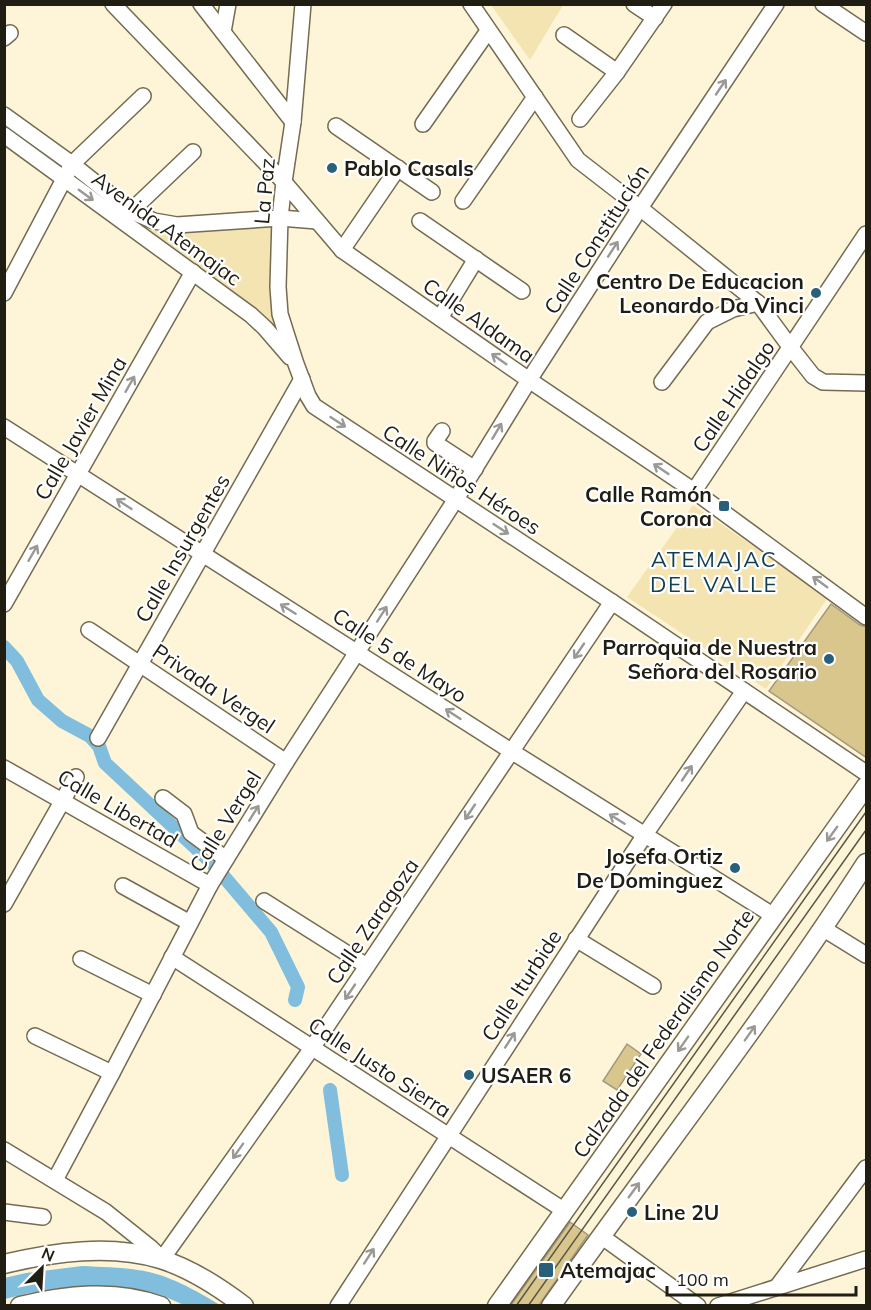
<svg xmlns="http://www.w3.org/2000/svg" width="871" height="1310" viewBox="0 0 871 1310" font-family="Mulish,sans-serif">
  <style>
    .green { fill: #f4e4b2 }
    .water { fill: #81bede }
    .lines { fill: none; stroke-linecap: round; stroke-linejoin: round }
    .canal { stroke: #81bede; stroke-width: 14 }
    .building { fill: #d8c68d; stroke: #a2997f; stroke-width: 1.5 }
    .minor-casing { stroke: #736b52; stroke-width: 18 }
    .major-casing { stroke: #736b52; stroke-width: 21 }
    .minor { stroke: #fff; stroke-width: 15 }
    .major { stroke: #fff; stroke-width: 18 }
    .tram { stroke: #5b5747; stroke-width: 1.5 }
    .oneway { stroke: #9b9994 }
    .poi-dot { fill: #28607a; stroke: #fff; stroke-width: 2 }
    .labels { text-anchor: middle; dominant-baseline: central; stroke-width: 4.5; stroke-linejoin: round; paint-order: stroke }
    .poi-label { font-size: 21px; font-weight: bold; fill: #201d12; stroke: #fff; text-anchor: start }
    .street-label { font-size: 21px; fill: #201d12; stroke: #fff }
    .neighbourhood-label { font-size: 22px; letter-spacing: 1.5px; fill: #113f53; stroke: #fff }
  </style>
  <rect width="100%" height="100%" fill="#fef5d8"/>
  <g class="green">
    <polygon points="491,5 563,5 530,60"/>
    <polygon points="80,177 161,229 271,225 273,265 282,343 73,180"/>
    <polygon points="693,505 828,597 766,689 627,597"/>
  </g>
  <path class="water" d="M 82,1266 C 101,1267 120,1267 138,1270 C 168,1274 195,1290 220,1305 L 184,1305 L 161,1295 L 136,1290 L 83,1287 L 29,1293 L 5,1299 L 4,1278 L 26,1273 Z"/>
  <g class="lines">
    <g class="canal">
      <polyline points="4,647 17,661 38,700 62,721 90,736 99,746 105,763 214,865 271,932 298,987 295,1000"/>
      <polyline points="330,1090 342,1175"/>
    </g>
  </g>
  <g class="building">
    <polygon points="831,604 860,625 867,627 867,758 769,691"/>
    <polygon points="627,1044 641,1054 617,1090 603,1081"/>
    <polygon points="570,1222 588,1235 539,1305 511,1305"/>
  </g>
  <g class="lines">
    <g class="minor-casing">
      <g id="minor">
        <polyline points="113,4 284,182 342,250 529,380 694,491 866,617"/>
        <polyline points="201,4 293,122"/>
        <polyline points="303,4 293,122 284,182 280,218 278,287 280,314 286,333 296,364 308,396 314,406 612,602 866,773"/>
        <polyline points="471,4 578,160 640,208 758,303 791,348 813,376 823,382 866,383"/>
        <polyline points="634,4 655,18"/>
        <polyline points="823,4 866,33"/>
        <polyline points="223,32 228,4"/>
        <polyline points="564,35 617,72"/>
        <polyline points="4,38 10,33"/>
        <polyline points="4,115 72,164 131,211 154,221 177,225 280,218 317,221"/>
        <polyline points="580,119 617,72 664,4"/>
        <polyline points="423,124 488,31"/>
        <polyline points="336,126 432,192"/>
        <polyline points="4,135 251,315 265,328 290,357"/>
        <polyline points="463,201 535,97"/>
        <polyline points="131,211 193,152"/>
        <polyline points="420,221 522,291"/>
        <polyline points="342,250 398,168"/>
        <polyline points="4,293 72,164 143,96"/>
        <polyline points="440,318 476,259"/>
        <polyline points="662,382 707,322 733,309 758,303"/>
        <polyline points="4,427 511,751 774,916"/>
        <polyline points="442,431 435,441 435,443 475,469"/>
        <polyline points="694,491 866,234"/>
        <polyline points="4,604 193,272"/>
        <polyline points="89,630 286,762"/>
        <polyline points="98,738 302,379"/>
        <polyline points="4,768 210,885"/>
        <polyline points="163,798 184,814 191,833 226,859"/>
        <polyline points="123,886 190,923"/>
        <polyline points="264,901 367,966"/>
        <polyline points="4,904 76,777"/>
        <polyline points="824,929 866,955"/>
        <polyline points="576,939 653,986"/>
        <polyline points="172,957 565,1211"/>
        <polyline points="81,959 153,995"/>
        <polyline points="35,1036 112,1073"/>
        <polyline points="4,1150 106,1212 151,1248 162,1259 312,1048 612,602"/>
        <polyline points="55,1180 112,1073 210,885 286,762 456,499 529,380 640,208 776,4"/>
        <polyline points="4,1212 43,1217"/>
        <polyline points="601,1236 698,1306"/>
        <polyline points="777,1287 866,1168"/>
        <polyline points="338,1306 644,836 744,691"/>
        <polyline points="718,1306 866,1259"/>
      </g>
    </g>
    <g class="major-casing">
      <g id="major">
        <path d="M 4,1264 C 54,1252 110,1244 160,1259 C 190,1268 219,1287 244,1306"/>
        <path d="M 20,1306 C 66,1295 115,1289 161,1306"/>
        <polyline points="497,1306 866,786"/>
        <path d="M 551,1306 C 656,1158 768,1015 866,863"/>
      </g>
    </g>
    <use href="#minor" class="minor"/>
    <use href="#major" class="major"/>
    <g class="tram">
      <polyline points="516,1306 866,812"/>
      <polyline points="528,1306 866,830"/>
    </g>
  </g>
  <defs><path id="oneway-shaft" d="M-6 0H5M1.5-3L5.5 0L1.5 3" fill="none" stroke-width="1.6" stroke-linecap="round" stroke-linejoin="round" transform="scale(1.5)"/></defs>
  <g class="oneway">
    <use href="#oneway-shaft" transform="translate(721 87) rotate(-56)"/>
    <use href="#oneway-shaft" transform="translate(86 195) rotate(36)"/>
    <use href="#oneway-shaft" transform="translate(613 249) rotate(-57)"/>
    <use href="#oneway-shaft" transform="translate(499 359) rotate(-145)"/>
    <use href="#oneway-shaft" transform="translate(130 384) rotate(-60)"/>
    <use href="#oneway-shaft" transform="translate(338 422) rotate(33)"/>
    <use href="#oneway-shaft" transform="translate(497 431) rotate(-59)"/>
    <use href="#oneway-shaft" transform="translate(661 469) rotate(-146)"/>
    <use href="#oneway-shaft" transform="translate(124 504) rotate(-147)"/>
    <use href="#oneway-shaft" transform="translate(501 529) rotate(33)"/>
    <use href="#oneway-shaft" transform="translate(33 553) rotate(-60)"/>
    <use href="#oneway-shaft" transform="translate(820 582) rotate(-144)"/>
    <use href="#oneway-shaft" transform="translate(288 609) rotate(-148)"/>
    <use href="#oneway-shaft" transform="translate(382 614) rotate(-57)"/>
    <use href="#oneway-shaft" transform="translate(579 651) rotate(124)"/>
    <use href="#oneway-shaft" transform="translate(453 714) rotate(-147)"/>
    <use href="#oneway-shaft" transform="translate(687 773) rotate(-56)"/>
    <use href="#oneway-shaft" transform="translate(470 812) rotate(124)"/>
    <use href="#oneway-shaft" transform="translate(254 813) rotate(-58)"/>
    <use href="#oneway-shaft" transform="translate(617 819) rotate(-148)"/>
    <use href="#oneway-shaft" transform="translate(832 834) rotate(126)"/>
    <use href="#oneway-shaft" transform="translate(350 992) rotate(124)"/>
    <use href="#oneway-shaft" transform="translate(750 1033) rotate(-55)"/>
    <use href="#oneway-shaft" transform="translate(510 1040) rotate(-57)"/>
    <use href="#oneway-shaft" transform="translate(683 1044) rotate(125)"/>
    <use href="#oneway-shaft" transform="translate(238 1151) rotate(125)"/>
    <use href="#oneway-shaft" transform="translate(634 1190) rotate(-54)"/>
    <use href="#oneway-shaft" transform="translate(369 1256) rotate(-57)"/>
  </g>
  <g class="poi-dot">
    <circle cx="332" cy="168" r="6"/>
    <circle cx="816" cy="293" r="6"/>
    <rect x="718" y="500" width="12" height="12" rx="3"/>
    <circle cx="829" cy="659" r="6"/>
    <circle cx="735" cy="868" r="6"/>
    <circle cx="469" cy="1075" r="6"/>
    <circle cx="632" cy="1212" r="6"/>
    <rect x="538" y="1262" width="16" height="16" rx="3"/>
  </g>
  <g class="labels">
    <g class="poi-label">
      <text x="344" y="168">Pablo Casals</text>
      <text x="804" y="281" text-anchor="end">Centro De Educacion<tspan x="804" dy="24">Leonardo Da Vinci</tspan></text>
      <text x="712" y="494" text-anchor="end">Calle Ramón<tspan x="712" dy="24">Corona</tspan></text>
      <text x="817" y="647" text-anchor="end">Parroquia de Nuestra<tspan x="817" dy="24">Señora del Rosario</tspan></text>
      <text x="723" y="856" text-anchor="end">Josefa Ortiz<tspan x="723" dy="24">De Dominguez</tspan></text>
      <text x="481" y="1075">USAER 6</text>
      <text x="644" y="1212">Line 2U</text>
      <text x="560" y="1270">Atemajac</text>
    </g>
    <g class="street-label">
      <text transform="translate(264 191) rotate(-85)">La Paz</text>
      <text transform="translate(167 228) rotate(36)">Avenida Atemajac</text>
      <text transform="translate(596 239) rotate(-57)">Calle Constitución</text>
      <text transform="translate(479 320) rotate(35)">Calle Aldama</text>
      <text transform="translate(733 396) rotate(-56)">Calle Hidalgo</text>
      <text transform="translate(80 428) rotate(-60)">Calle Javier Mina</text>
      <text transform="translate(462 479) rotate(33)">Calle Niños Héroes</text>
      <text transform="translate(182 548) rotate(-60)">Calle Insurgentes</text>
      <text transform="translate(400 655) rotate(33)">Calle 5 de Mayo</text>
      <text transform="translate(214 688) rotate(34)">Privada Vergel</text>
      <text transform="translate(118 808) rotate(30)">Calle Libertad</text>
      <text transform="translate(225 821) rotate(-58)">Calle Vergel</text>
      <text transform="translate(372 921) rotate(-56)">Calle Zaragoza</text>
      <text transform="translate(521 985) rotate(-57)">Calle Iturbide</text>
      <text transform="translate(663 1033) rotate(-55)">Calzada del Federalismo Norte</text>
      <text transform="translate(380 1067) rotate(33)">Calle Justo Sierra</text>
    </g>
    <g class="neighbourhood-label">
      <text x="714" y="559">ATEMAJAC<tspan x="714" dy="25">DEL VALLE</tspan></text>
    </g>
  </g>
  <rect width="871" height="1310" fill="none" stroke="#201d12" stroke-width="12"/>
  <g transform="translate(42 1268) rotate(24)" stroke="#ffffff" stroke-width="4.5" paint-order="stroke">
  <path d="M0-4.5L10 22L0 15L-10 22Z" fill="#201d12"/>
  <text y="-9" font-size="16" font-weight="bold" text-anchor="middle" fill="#201d12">N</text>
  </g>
  <path d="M667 1286v9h189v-9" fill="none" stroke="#201d12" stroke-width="3"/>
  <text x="676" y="1286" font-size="18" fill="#201d12" stroke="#ffffff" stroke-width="4.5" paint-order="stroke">100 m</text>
</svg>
